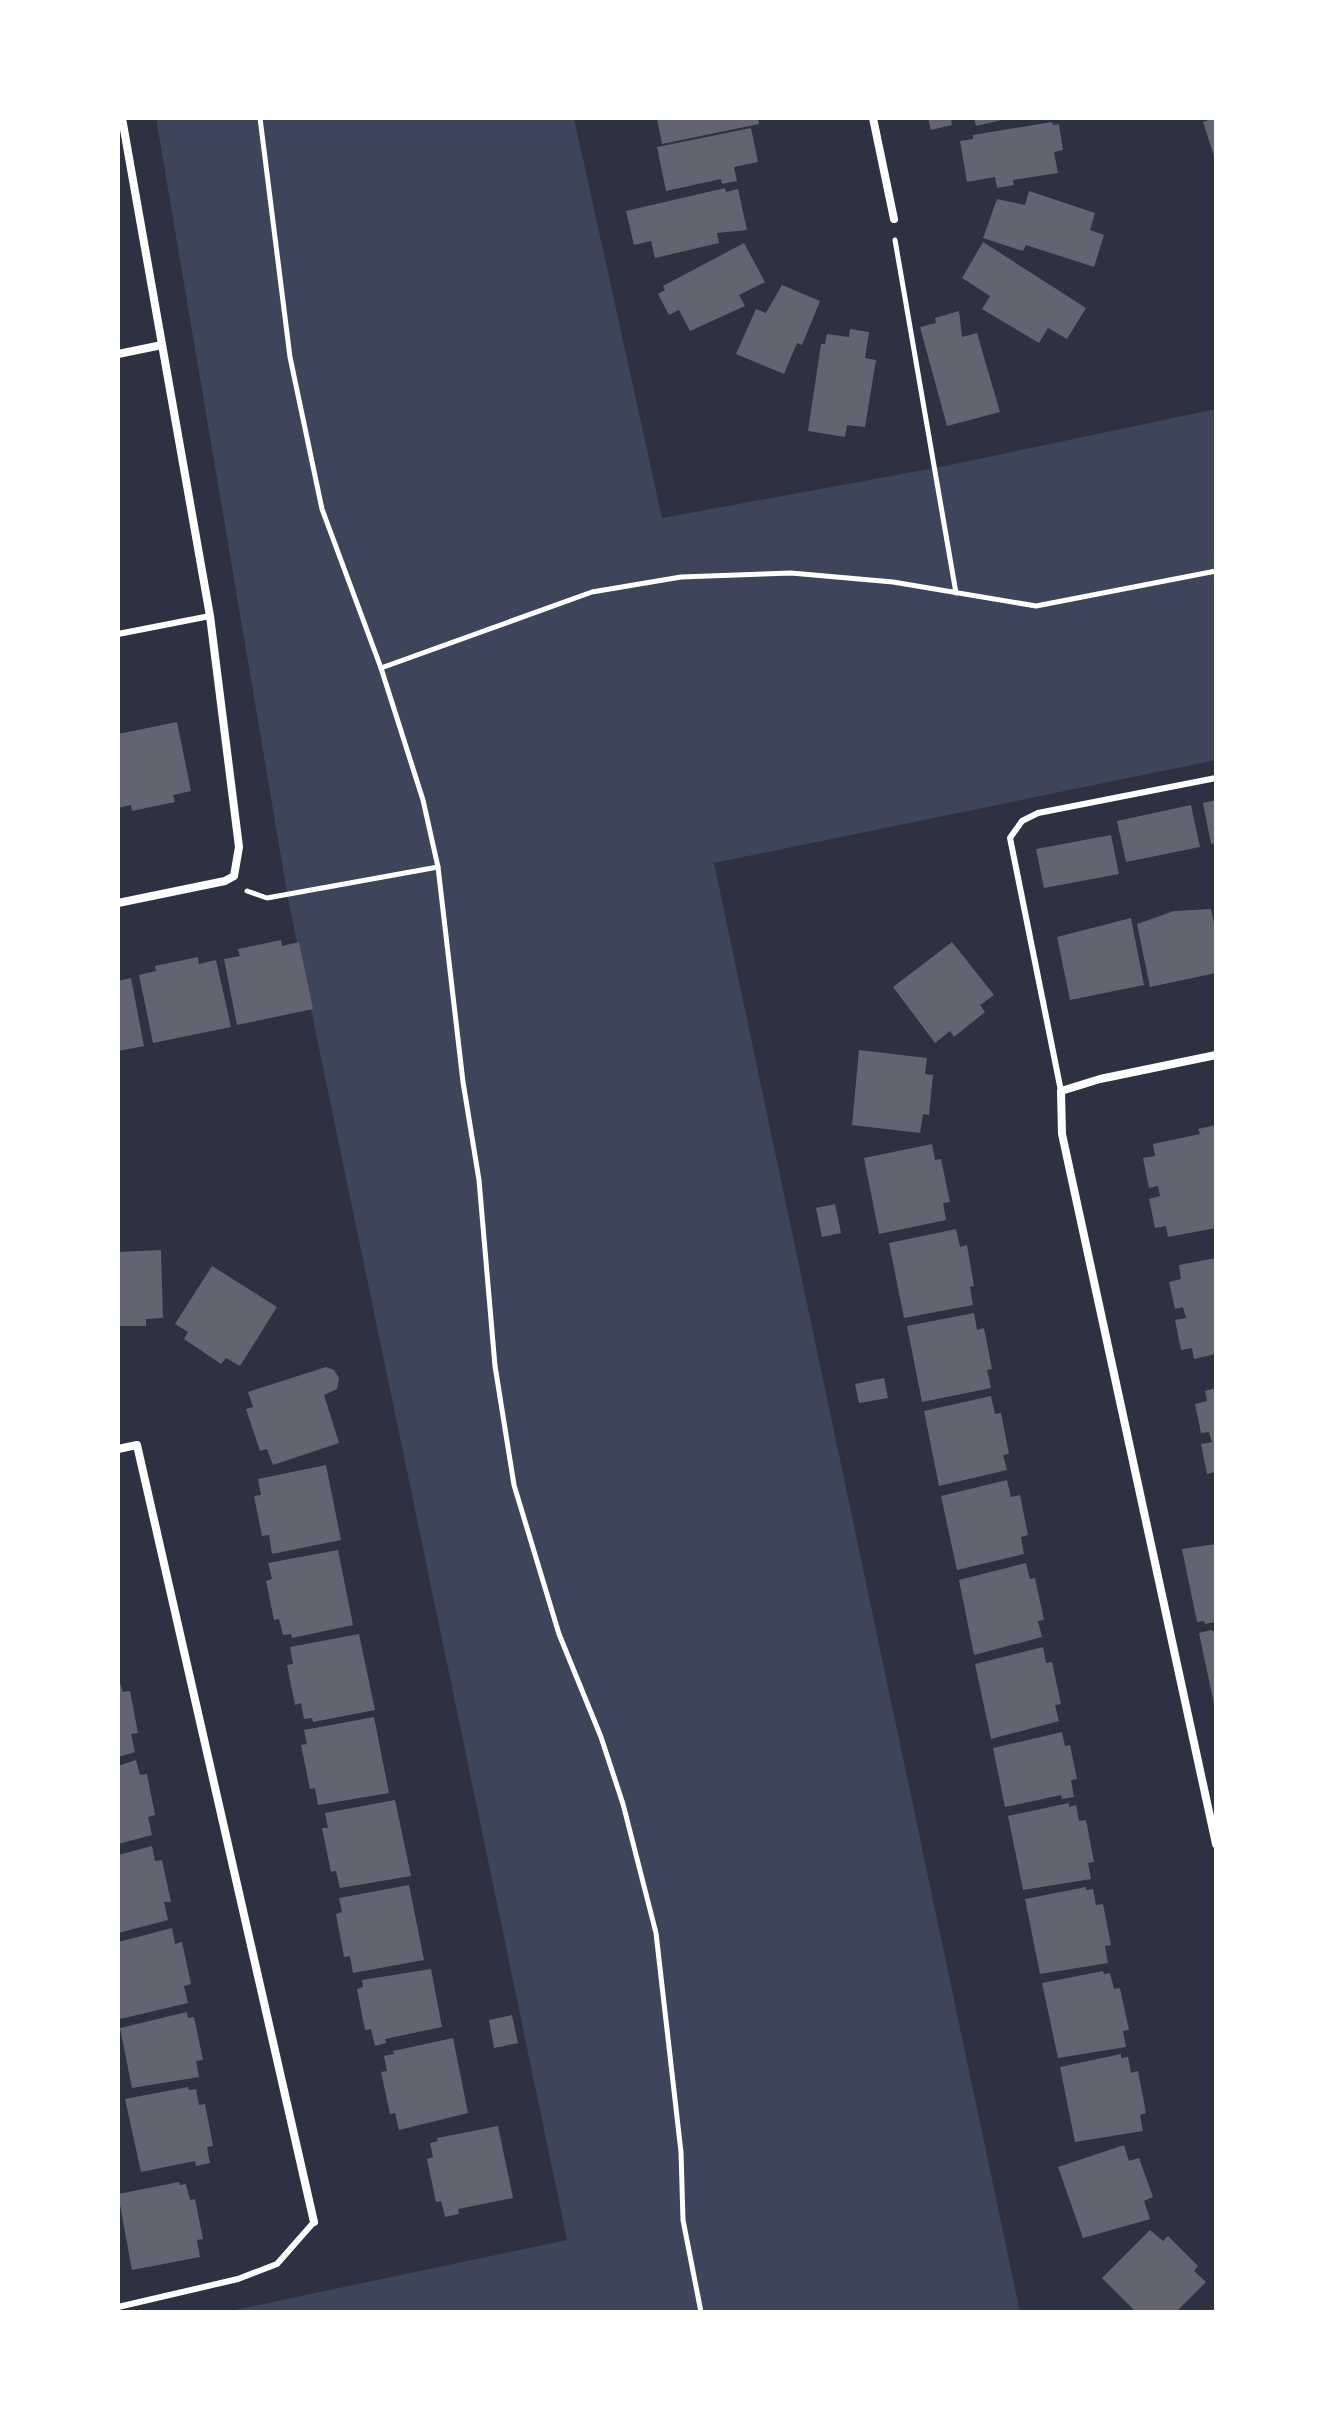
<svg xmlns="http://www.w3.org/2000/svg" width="1334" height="2430" viewBox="0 0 1334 2430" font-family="Signika,sans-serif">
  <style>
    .green { fill: #3c4559 }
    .building { fill: #626471 }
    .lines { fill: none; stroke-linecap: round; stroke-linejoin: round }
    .path { stroke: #fff; stroke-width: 5 }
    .service { stroke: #fff; stroke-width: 6 }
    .minor { stroke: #fff; stroke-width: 8 }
  </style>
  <rect width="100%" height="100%" fill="#2d3142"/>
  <polygon class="green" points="156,118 574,118 662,518 945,466 1216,409 1216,760 714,863 1020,2312 225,2312 567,2240 289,904"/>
  <g class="building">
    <polygon points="657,118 758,118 759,124 662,144"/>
    <polygon points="928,118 951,118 952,125 931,130"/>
    <polygon points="974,118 1006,118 1006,119 976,126"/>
    <polygon points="1215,118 1216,118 1215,159 1203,122"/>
    <polygon points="1052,122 1053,125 1059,124 1063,150 1054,152 1058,173 1013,180 1014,185 997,188 995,177 967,182 960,141 973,139 973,135"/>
    <polygon points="751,128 758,162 734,167 737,181 722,184 721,179 666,191 657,147"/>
    <polygon points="725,188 726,192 738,189 747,230 717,233 719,243 655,258 651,241 634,245 626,211"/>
    <polygon points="1029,191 1095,213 1090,230 1104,235 1094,267 1026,245 1023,251 983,238 997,199 1025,205"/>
    <polygon points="983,242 1086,308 1067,339 1048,328 1039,343 982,309 990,296 962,278"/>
    <polygon points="744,243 765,282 739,295 745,306 690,331 679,310 669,315 658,294 665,290 663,286"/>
    <polygon points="782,285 820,301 802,345 797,343 784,374 736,354 756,309 766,313"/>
    <polygon points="959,311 962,337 977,333 1000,412 947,426 920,327 936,323 935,318"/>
    <polygon points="850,329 869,332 865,358 876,360 865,427 847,425 845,437 808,431 821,344 825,344 827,334 849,337"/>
    <polygon points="177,722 191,791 173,795 175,802 132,811 131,805 118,808 118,734"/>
    <polygon points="1216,800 1216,843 1211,844 1203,803"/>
    <polygon points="1191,805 1200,847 1126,862 1117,821"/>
    <polygon points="1111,835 1119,874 1044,888 1036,849"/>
    <polygon points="1211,909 1216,932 1216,973 1150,987 1137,924 1174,911"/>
    <polygon points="1131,918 1144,985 1070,1000 1057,937"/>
    <polygon points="281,940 282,946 299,942 313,1009 237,1025 224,959 240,956 238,949"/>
    <polygon points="952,942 994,995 980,1005 985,1012 954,1037 950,1031 935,1043 893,987"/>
    <polygon points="198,957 199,964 216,960 231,1027 153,1043 139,975 156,971 155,966"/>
    <polygon points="131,978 144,1046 118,1051 118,981"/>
    <polygon points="859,1050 927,1058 925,1074 933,1075 929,1115 923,1114 920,1133 852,1125"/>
    <polygon points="1216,1125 1216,1228 1168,1237 1166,1226 1155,1228 1149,1199 1160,1196 1158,1186 1149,1188 1143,1158 1155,1156 1153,1144 1200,1134 1198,1129"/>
    <polygon points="932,1144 935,1160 941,1159 950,1202 943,1203 946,1220 879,1234 864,1158"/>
    <polygon points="835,1204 841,1233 822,1237 816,1208"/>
    <polygon points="956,1229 960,1247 967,1245 974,1286 970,1287 973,1305 904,1318 889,1243"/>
    <polygon points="161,1250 163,1318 146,1319 146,1326 118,1326 118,1252"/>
    <polygon points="1216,1258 1216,1354 1194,1359 1192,1348 1181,1350 1175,1320 1186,1318 1183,1307 1175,1309 1169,1282 1181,1279 1179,1265"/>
    <polygon points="212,1266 277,1307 240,1366 226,1358 221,1364 184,1339 188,1332 175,1324"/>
    <polygon points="974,1313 977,1330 984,1328 992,1369 987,1370 991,1388 922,1402 907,1326"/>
    <polygon points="326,1367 334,1370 339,1378 337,1389 324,1395 339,1443 273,1465 267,1449 260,1451 246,1409 253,1407 248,1392"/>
    <polygon points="884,1378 888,1398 859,1403 855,1384"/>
    <polygon points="1216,1388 1216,1472 1207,1474 1201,1444 1212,1442 1209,1432 1201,1433 1195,1404 1207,1401 1205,1391"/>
    <polygon points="991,1396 995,1414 1001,1413 1009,1454 1003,1455 1007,1470 939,1486 924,1411"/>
    <polygon points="326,1465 341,1540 272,1554 269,1535 262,1536 254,1496 261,1495 258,1479"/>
    <polygon points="1007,1480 1011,1497 1020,1495 1028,1535 1021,1537 1024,1554 957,1570 941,1496"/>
    <polygon points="1216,1544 1216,1622 1205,1624 1204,1621 1197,1622 1182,1549"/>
    <polygon points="338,1550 353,1625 292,1638 291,1634 283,1635 279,1619 274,1620 266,1581 272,1579 268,1563"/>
    <polygon points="1026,1563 1030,1579 1035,1578 1044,1620 1038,1621 1042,1637 974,1655 959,1580"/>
    <polygon points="1211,1630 1216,1632 1215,1709 1199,1633"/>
    <polygon points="359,1634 375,1710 313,1722 312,1718 304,1719 301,1703 295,1705 287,1665 293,1664 290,1647"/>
    <polygon points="1043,1647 1046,1663 1052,1662 1061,1704 1055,1705 1059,1721 991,1739 975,1664"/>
    <polygon points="118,1677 123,1692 130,1691 138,1733 131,1734 135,1752 118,1757"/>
    <polygon points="374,1717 389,1793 318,1805 315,1788 310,1789 301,1745 307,1744 304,1730"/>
    <polygon points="1062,1732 1065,1746 1070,1745 1077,1779 1071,1780 1074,1797 1062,1799 1061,1795 1005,1807 993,1748"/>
    <polygon points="136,1760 140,1775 147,1774 155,1815 148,1817 152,1835 118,1844 118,1766"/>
    <polygon points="395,1800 411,1876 340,1888 336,1871 331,1872 322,1828 328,1828 325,1813"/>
    <polygon points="1069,1803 1069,1807 1076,1805 1079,1821 1086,1820 1094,1862 1088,1863 1091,1879 1023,1890 1008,1816"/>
    <polygon points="152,1846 155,1861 162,1860 171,1902 164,1902 168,1920 118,1933 118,1855"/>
    <polygon points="409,1885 424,1960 353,1973 350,1956 344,1957 336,1914 342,1912 339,1898"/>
    <polygon points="1086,1887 1086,1890 1093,1889 1096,1905 1103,1904 1111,1945 1105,1946 1108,1963 1040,1974 1025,1899"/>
    <polygon points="172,1928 175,1944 182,1942 191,1984 184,1986 188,2003 120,2019 118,1942"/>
    <polygon points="431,1969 442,2027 385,2039 386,2043 375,2046 371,2029 365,2030 357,1989 363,1987 362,1980"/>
    <polygon points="1103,1971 1104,1974 1110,1973 1114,1989 1120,1988 1129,2030 1123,2031 1126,2047 1058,2058 1042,1983"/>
    <polygon points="187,2012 188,2018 194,2017 203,2060 196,2061 199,2077 132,2088 120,2028"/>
    <polygon points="512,2015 518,2043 494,2048 489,2020"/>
    <polygon points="453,2038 468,2113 399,2130 395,2113 390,2114 381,2072 387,2071 384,2056 394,2054 393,2051"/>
    <polygon points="1121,2054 1121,2058 1128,2057 1131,2073 1138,2071 1146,2113 1140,2115 1143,2131 1075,2142 1060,2067"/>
    <polygon points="188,2087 189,2090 196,2089 199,2105 205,2104 213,2146 207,2147 210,2163 196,2166 195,2161 141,2172 125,2099"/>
    <polygon points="498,2126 513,2198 458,2209 459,2214 445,2217 441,2201 436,2202 427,2159 433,2157 430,2143 438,2141 437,2138"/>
    <polygon points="1124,2145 1129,2161 1139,2158 1153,2197 1144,2201 1150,2219 1083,2238 1058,2167"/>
    <polygon points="179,2182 180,2185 186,2184 190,2200 195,2199 203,2239 197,2240 200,2257 132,2270 118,2194"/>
    <polygon points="1150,2230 1163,2241 1168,2236 1198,2266 1194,2271 1206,2282 1176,2312 1136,2312 1102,2278"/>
  </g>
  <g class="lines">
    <g class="path">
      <polyline points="260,118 290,357 322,509 381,668 423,800 438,867 463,1082 479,1180 495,1366 514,1485 559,1634 601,1737 623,1804 656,1933 681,2152 683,2220 701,2312"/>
      <polyline points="895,240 956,593"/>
      <polyline points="381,668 592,592 681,577 791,573 893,582 1036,606 1216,571"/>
      <polyline points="247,891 267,898 438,867"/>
    </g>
    <g class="service">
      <polyline points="118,634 210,616"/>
      <polyline points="1061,1091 1010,838 1022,821 1038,813 1216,778"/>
      <polyline points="118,2307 238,2279 277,2264 314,2222"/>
    </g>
    <g class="minor">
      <polyline points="873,118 894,219"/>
      <polyline points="118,354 162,345"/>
      <polyline points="118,903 225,881 234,876 239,847 210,616 122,118"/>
      <polyline points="1216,1055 1100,1079 1061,1091 1062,1134 1216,1844"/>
      <polyline points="118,1449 137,1445 314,2222"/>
    </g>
  </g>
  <rect width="1334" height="2430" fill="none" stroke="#ffffff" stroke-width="240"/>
</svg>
